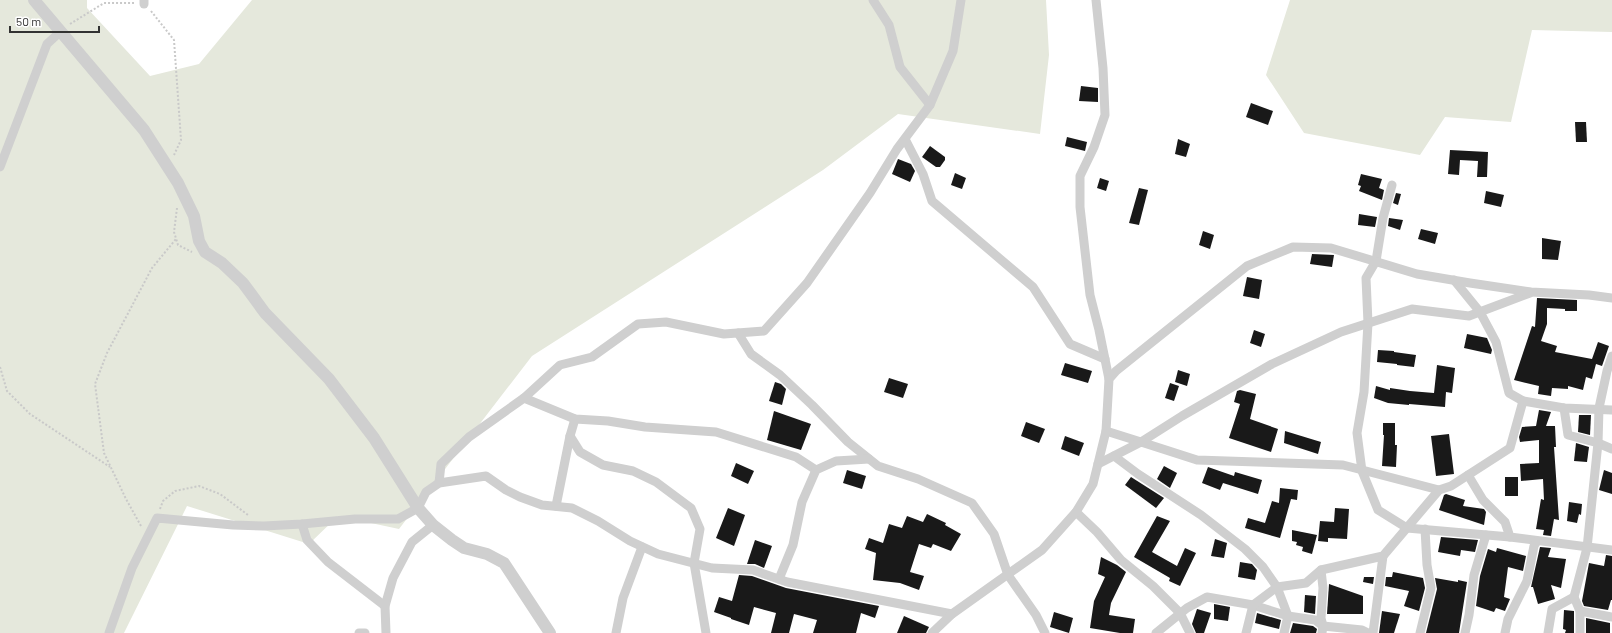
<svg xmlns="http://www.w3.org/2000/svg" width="1612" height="633" viewBox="0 0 1612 633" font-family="Barlow,sans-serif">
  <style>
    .green { fill: #e5e8dc }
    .building { fill: #191919 }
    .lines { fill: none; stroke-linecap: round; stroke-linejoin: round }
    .path { stroke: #c9c9c9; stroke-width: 2; stroke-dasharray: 2 2; stroke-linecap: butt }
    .minor { stroke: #cfcfcf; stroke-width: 9 }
    .tertiary { stroke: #cfcfcf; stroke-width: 12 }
  </style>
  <rect width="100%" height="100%" fill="#fff"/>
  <g class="green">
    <polygon points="0,0 87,0 87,8 150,76 199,64 252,0 1046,0 1049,55 1040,134 898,114 823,170 532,356 399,529 338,516 309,544 187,506 124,633 0,633"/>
    <polygon points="1290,0 1612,0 1612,32 1532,30 1511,122 1445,117 1420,155 1304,133 1266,75"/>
  </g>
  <g class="building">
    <polygon points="1081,86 1098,88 1098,102 1079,101"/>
    <polygon points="1251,103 1273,111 1268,125 1246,117"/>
    <polygon points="1575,122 1586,122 1587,142 1576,142"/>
    <polygon points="1067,137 1087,142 1085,151 1065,146"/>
    <polygon points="1178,139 1190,144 1186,157 1175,154"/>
    <polygon points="930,146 945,157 945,160 940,167 936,167 922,157"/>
    <polygon points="1450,150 1488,152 1487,177 1477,177 1478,161 1460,160 1459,175 1448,174"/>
    <polygon points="898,159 911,164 915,171 910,182 892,174"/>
    <polygon points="955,173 966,178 962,189 951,185"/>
    <polygon points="1361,174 1382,179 1379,188 1384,190 1382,200 1359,191 1361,186 1358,185"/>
    <polygon points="1100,178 1109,181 1106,191 1097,188"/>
    <polygon points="1139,188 1148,190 1139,225 1129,223"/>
    <polygon points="1486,191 1504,195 1501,207 1484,203"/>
    <polygon points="1396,193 1401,194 1398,205 1393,203"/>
    <polygon points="1359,214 1377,217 1375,227 1358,225"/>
    <polygon points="1389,218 1403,220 1400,230 1388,226"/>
    <polygon points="1421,229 1438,233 1435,244 1418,239"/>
    <polygon points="1203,231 1214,235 1210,249 1199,245"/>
    <polygon points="1542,238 1561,241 1558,260 1542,259"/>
    <polygon points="1312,254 1334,255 1332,267 1310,264"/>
    <polygon points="1247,277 1262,280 1259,299 1243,296"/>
    <polygon points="1537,298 1577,300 1577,311 1565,311 1565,309 1547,308 1547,324 1541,341 1557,346 1555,352 1592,359 1598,342 1609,346 1602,366 1596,364 1592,379 1586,377 1583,390 1568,386 1568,389 1552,388 1551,396 1538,394 1539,386 1514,380 1532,326 1535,327"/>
    <polygon points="1254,330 1265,334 1261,347 1250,343"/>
    <polygon points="1467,334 1487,338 1492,350 1491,354 1464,348"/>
    <polygon points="1378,350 1394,351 1394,352 1416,355 1414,367 1397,365 1397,364 1377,362"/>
    <polygon points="1065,363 1092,371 1088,383 1061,375"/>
    <polygon points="1437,365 1455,368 1452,393 1446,392 1445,407 1409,404 1409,405 1388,403 1374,398 1376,386 1390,390 1390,388 1410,391 1434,393"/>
    <polygon points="1178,370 1190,374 1187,386 1175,382"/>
    <polygon points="889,378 908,384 903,398 884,392"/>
    <polygon points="775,382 781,384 786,389 782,405 769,401"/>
    <polygon points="1170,383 1179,386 1174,401 1165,398"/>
    <polygon points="1240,390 1256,394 1250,419 1278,429 1271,452 1229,438 1240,404 1234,402 1237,391"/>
    <polygon points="1539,410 1551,412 1546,426 1555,426 1556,447 1554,447 1559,520 1554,519 1551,536 1543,535 1544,530 1536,529 1541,499 1544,500 1543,479 1521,481 1520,464 1539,463 1539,440 1520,442 1519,437 1522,427 1536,426"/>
    <polygon points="774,411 811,424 801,450 767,440"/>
    <polygon points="1579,415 1591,415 1590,435 1578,432"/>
    <polygon points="1026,422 1045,429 1039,443 1021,436"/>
    <polygon points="1383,423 1395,423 1395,445 1397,445 1396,467 1382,466 1384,435 1383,435"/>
    <polygon points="1285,431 1321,442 1318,454 1284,443"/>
    <polygon points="1449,434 1454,474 1436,476 1431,436"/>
    <polygon points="1065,436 1084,443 1079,456 1061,449"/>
    <polygon points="1576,443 1589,447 1587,462 1574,461"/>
    <polygon points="736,463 754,471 748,484 731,476"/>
    <polygon points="1164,466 1177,473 1170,488 1157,479"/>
    <polygon points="1208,467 1234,476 1235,472 1262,480 1258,494 1223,483 1220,490 1202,483"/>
    <polygon points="847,470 866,476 862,489 843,483"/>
    <polygon points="1604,470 1612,473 1612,494 1599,490"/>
    <polygon points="1131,477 1164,498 1156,508 1125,485"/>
    <rect x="1505" y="477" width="13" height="19"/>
    <polygon points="1280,488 1298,490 1297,500 1291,499 1280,538 1245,528 1248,518 1265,523 1272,501 1279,503"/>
    <polygon points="1446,494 1465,500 1463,506 1484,509 1486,512 1484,525 1439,510 1444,495"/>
    <polygon points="1569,502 1582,504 1581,515 1579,514 1577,523 1567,521"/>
    <polygon points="728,508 745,515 734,546 716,538"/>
    <polygon points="1335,508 1349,509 1347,539 1328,538 1328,542 1318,541 1320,521 1334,522"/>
    <polygon points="927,514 946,523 945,525 961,534 951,551 933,544 931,548 919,544 910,572 924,576 919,590 900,583 873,580 876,553 865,549 869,538 883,543 889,524 902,528 907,516 923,522"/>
    <polygon points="1157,516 1170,521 1152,552 1177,566 1185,548 1196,553 1180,586 1169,581 1170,578 1134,557"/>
    <polygon points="1292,530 1317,535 1312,554 1302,551 1303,547 1296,545 1297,542 1292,541"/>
    <polygon points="1441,537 1478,540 1475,552 1461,550 1460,556 1438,552"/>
    <polygon points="1215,539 1227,543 1224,558 1211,556"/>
    <polygon points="755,540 772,546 764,568 755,564 747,564"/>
    <polygon points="1540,547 1551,548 1548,557 1566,559 1561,588 1551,585 1555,599 1538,604 1533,587 1531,587"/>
    <polygon points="1497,548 1526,556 1523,571 1508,567 1504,597 1510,599 1505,611 1496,608 1494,612 1476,606 1480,576 1488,549 1496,552"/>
    <polygon points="1606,555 1612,556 1612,600 1611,600 1608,610 1584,606 1582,601 1589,563 1604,566"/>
    <polygon points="1101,557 1117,565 1126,572 1111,603 1109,615 1135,619 1133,633 1120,633 1090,628 1094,601 1105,577 1098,574"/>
    <polygon points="1240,562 1252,564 1257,570 1255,580 1238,577"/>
    <polygon points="1393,572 1423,578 1425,588 1419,611 1404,606 1409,591 1385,586 1386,577 1392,577"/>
    <polygon points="739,575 752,576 786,588 879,606 875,618 861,613 856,633 813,633 817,620 794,614 789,633 771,633 776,613 754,607 749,625 731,619 731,618 714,612 719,597 732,601"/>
    <polygon points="1364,577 1374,577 1373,584 1363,582"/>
    <polygon points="1435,578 1458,582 1458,580 1467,582 1459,633 1426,633 1437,589"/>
    <polygon points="1329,584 1363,596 1363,614 1327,614"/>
    <polygon points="1305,595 1316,596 1315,614 1304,612"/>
    <polygon points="1214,604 1230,607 1228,621 1214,619"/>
    <polygon points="1197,609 1211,613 1204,633 1196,633 1192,624"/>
    <polygon points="1564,610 1574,611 1574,633 1565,633 1566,630 1563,629"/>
    <polygon points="1382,611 1400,614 1394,633 1379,633"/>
    <polygon points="1054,612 1073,618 1069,633 1050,627"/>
    <polygon points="1257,613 1281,620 1279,629 1255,623"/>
    <polygon points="904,616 929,627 926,633 897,633"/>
    <polygon points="1586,618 1610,623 1610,633 1586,633"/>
    <polygon points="1293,623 1313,626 1317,629 1316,633 1290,633"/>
  </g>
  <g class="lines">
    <g class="path">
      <polyline points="151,11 174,40 181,140 174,155"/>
      <polyline points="70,24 104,3 134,3"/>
      <polyline points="177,208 174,232 178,245 192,252"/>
      <polyline points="0,367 7,391 30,414 110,467"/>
      <polyline points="160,509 163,501 175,491 199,486 220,494 248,515"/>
      <polyline points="141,526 126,499 104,453 95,384 107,353 152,268 176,239"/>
    </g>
    <g class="minor">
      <polyline points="144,0 144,4"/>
      <polyline points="873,0 889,25 900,67 930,105"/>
      <polyline points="1096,0 1103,68 1105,115 1094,147 1080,176 1080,207 1090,295 1099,330 1109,379"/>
      <polyline points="905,139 923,174 932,201 1033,287 1070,344 1105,359"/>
      <polyline points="0,167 47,44 60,32"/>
      <polyline points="1392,185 1383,218 1376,261 1366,278 1368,323 1364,392 1357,433 1362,471 1378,510 1407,528 1510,537"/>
      <polyline points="1454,280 1480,312 1496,342 1509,393 1523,401"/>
      <polyline points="738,333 751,354 780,375 812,405 848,442 878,466 918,479 972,503 994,534 1008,575 1036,615 1045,633"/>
      <polyline points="524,398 575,419 608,421 645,427 716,432 796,457 816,470"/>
      <polyline points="1564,408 1568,435 1598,443 1612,449"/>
      <polyline points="575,419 570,436 580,452 603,465 633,471 656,482 691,508 700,529 694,563 706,633"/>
      <polyline points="1106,431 1141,442 1182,416 1272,364 1341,332 1412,309 1469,316 1530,293"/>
      <polyline points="1114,456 1138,474 1201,515 1245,549 1263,567 1277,587 1288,616 1284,633"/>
      <polyline points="1098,464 1141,442 1197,460 1343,465 1439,490"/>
      <polyline points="1468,475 1483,500 1505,522 1510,537 1612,550"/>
      <polyline points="439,483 441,464 469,437 524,398 560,365 592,357 638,324 666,322 724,334 764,331 807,283 870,193 897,149 930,105 953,51 961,0"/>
      <polyline points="556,506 570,436"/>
      <polyline points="1076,512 1097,532 1121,560 1153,586 1180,613 1190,633"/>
      <polyline points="302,524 307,540 328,562 385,606"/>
      <polyline points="1321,570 1323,588 1321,618 1323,626 1322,633"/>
      <polyline points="779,579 793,545 802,502 816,470 836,461 869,459"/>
      <polyline points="1580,611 1612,617"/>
      <polyline points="109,633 132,568 157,518 233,525 264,526 302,524 355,519 398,519 418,508 426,492 439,483 486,476 506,490 520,497 542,505 572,508 598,521 630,541 658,554 712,568 753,570 787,582 952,614"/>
      <polyline points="359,633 365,633"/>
      <polyline points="386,633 385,606 393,578 412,542 433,525"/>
      <polyline points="616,633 623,598 642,547"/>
      <polyline points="932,633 952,614 1042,550 1076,512 1093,484 1106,431 1109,379 1116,371 1247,266 1293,247 1331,248 1417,274 1470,283 1531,292 1589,295 1612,298"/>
      <polyline points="1156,633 1187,608 1207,597 1253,605 1288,616 1315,620 1323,626 1362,630 1368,633"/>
      <polyline points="1246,633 1253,605 1277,587 1306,583 1321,570 1383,556 1439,490 1451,486 1510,448 1523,401 1564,408 1612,410"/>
      <polyline points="1373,633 1383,556"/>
      <polyline points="1420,633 1431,588 1427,565 1425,529"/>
      <polyline points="1465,633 1469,615 1474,575 1486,535"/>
      <polyline points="1505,633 1508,619 1527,581 1534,546 1537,541"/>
      <polyline points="1548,633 1552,609 1574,597"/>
      <polyline points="1580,633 1580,611 1574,597 1587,548 1598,443 1599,408 1607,371 1612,356"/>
    </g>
    <polyline class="tertiary" points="34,0 144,130 178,183 194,216 199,241 205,252 222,263 243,283 265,313 329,379 374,438 418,508 433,525 452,540 464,548 487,554 504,563 550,633"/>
  </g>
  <path d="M10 26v6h89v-6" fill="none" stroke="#323232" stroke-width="2"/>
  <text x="16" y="26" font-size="12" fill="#323232" stroke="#ffffff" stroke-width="3" paint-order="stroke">50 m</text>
</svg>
